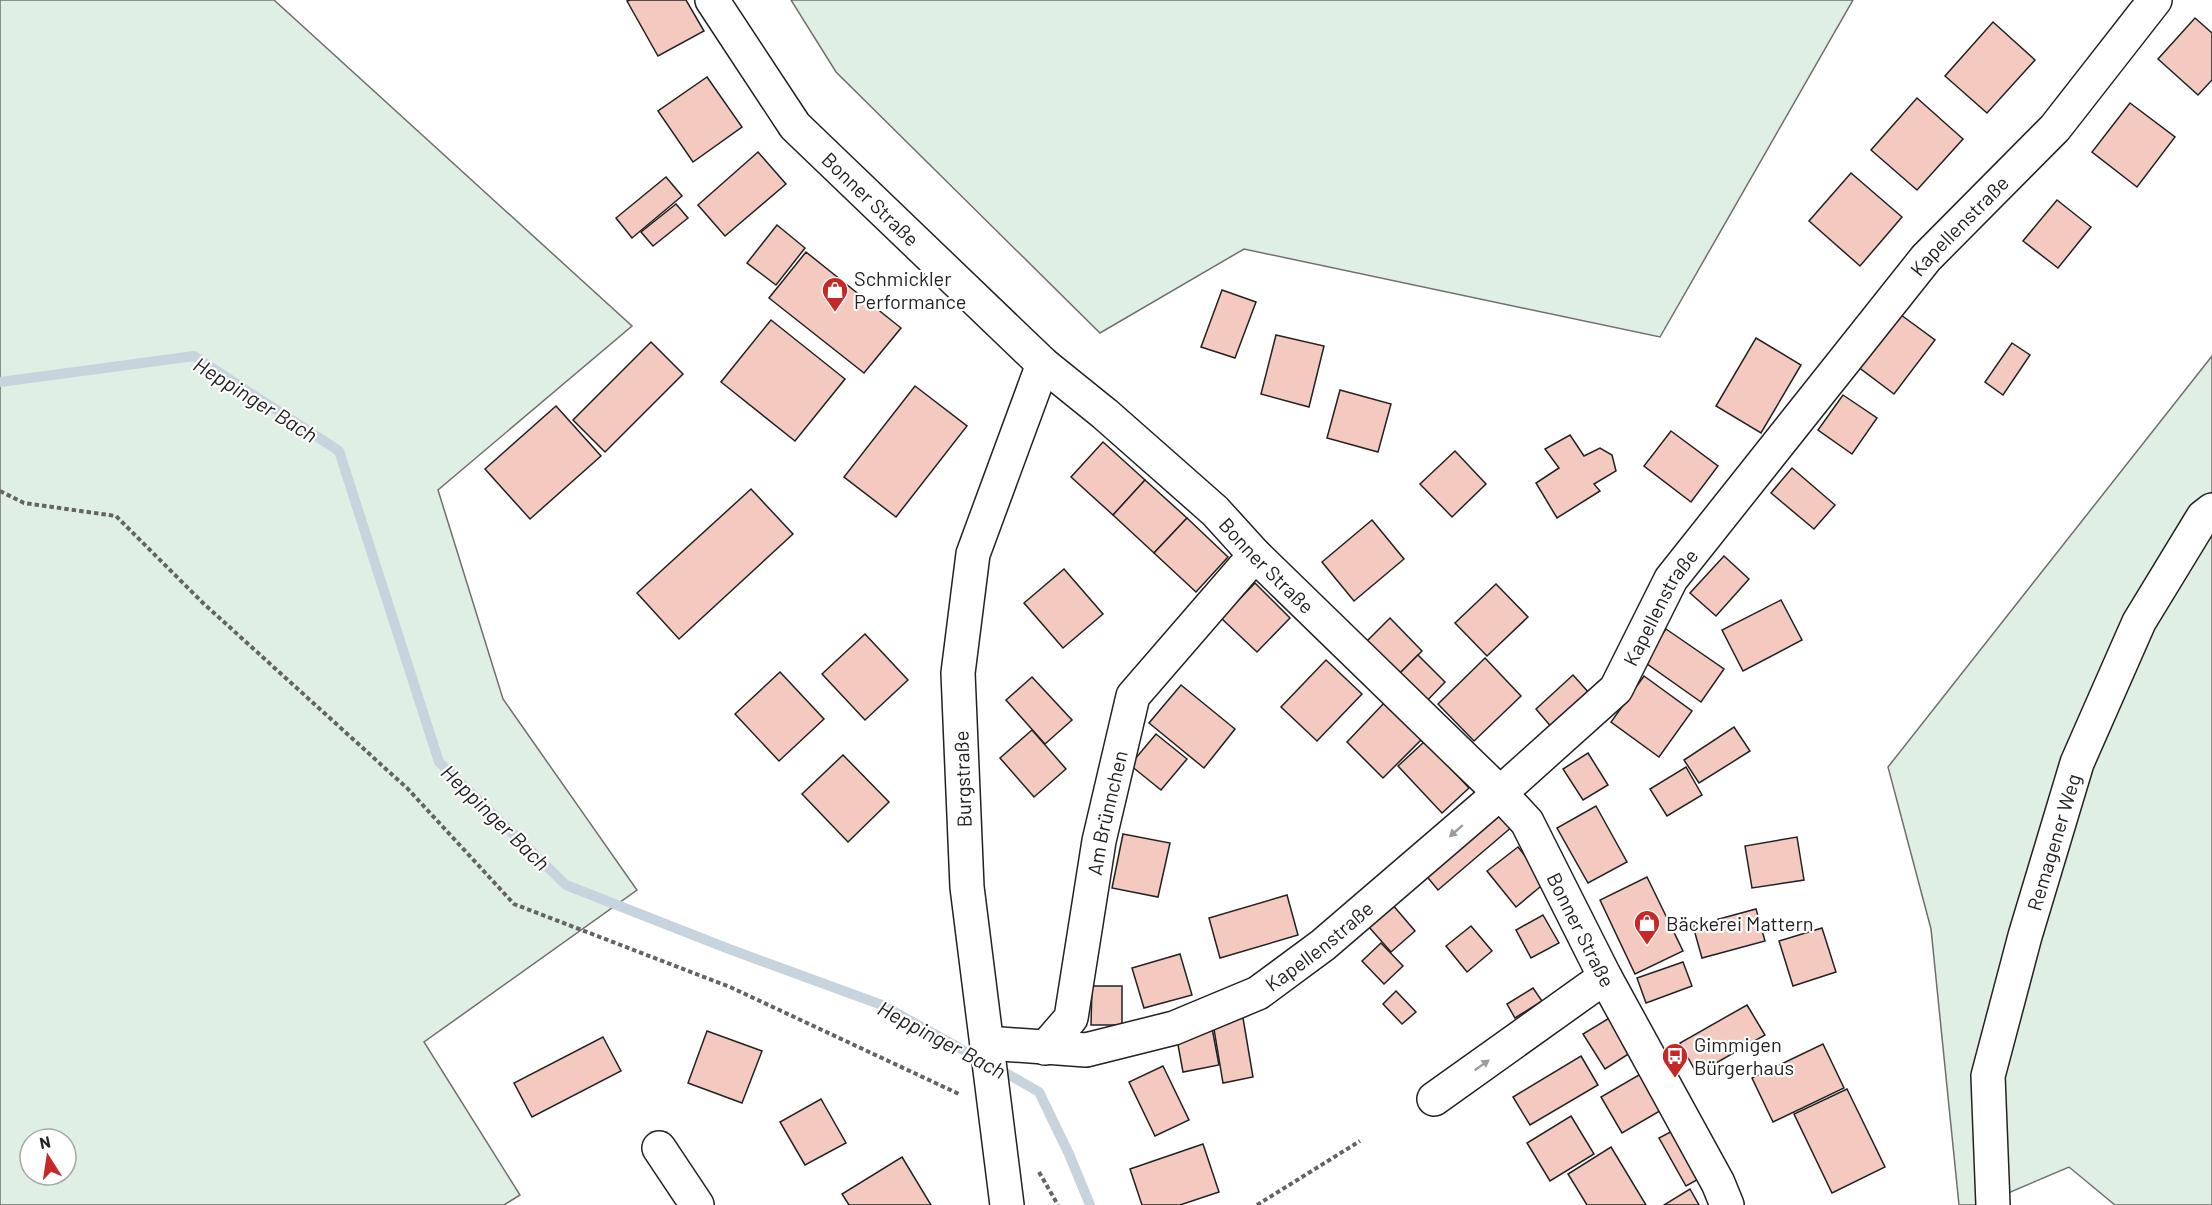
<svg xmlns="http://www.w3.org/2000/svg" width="2212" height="1205" viewBox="0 0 2212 1205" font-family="Barlow,sans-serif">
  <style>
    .green { fill: #e0efe3; stroke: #6f6f6f; stroke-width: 1.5; fill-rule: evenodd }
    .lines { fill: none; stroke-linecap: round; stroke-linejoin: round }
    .stream { stroke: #c7d3dd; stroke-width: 10 }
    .building { fill: #f3c9c0; stroke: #222; stroke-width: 1.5 }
    .minor-casing { stroke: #222; stroke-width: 36 }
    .major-casing { stroke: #222; stroke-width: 36 }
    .path { stroke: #646464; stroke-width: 4; stroke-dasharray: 4.5 3; stroke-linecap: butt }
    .minor { stroke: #fff; stroke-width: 33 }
    .major { stroke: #fff; stroke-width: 33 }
    .oneway { fill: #9c9c9c }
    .labels { text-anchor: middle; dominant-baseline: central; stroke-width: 4.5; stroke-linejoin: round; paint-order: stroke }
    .street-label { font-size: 20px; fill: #222; stroke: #fff }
    .poi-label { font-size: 20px; fill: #222; stroke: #fff; text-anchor: start }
    .water-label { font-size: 21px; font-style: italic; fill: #222; stroke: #fff }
  </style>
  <rect width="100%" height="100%" fill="#fff"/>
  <g class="green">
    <path d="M 0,0 L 274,0 L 632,326 L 438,490 L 503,699 L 637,890 L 424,1042 L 520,1195 L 504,1205 L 0,1205 ZM 30,1139 L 66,1139 L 66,1175 L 30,1175 Z"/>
    <polygon points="791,0 1853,0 1660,337 1244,249 1100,333 836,72"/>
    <polygon points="2212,356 2212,1205 2115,1205 2069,1167 1980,1205 1959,1205 1931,929 1888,767"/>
  </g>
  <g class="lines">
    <g class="stream">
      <polyline points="0,382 194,356 339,451 439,762 566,885 729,949 882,1005 983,1061"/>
      <polyline points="997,1068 1039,1092 1069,1154 1090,1205"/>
    </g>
  </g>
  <g class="building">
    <polygon points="630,0 686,0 704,31 658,56 627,1"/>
    <polygon points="2195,18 2212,33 2212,80 2198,95 2158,59"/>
    <polygon points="1993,22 2035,60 1987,113 1945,76"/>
    <polygon points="707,77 742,127 693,162 658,111"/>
    <polygon points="1917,98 1963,139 1917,190 1871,150"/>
    <polygon points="2130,103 2175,137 2137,187 2092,152"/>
    <polygon points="758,152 786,184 725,236 698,205"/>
    <polygon points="1851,173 1902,217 1860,266 1809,221"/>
    <polygon points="666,177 682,196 632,238 616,218"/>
    <polygon points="2057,200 2091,227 2058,268 2023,241"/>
    <polygon points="676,204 688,218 653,246 641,232"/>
    <polygon points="777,225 805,248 776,285 747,263"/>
    <polygon points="806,252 901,328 864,373 769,298"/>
    <polygon points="1222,290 1256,302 1235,358 1201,347"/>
    <polygon points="1897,312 1935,340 1894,394 1857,366"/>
    <polygon points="771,320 845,379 795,441 721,382"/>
    <polygon points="1276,335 1324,346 1309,407 1261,394"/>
    <polygon points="1756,338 1801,365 1761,433 1716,406"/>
    <polygon points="651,342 683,374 605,452 573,420"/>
    <polygon points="2012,343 2030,355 2003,395 1985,382"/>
    <polygon points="915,386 967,426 896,517 844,477"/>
    <polygon points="1340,390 1391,404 1378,452 1327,438"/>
    <polygon points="1843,395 1877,418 1852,454 1818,430"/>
    <polygon points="556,406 601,456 530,519 485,469"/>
    <polygon points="1671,431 1718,466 1691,502 1644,466"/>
    <polygon points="1570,435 1584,456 1600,448 1612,455 1616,471 1594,484 1600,491 1557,518 1536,483 1559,468 1545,449"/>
    <polygon points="1103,442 1145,480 1113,515 1071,477"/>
    <polygon points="1455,451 1486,484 1452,517 1420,484"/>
    <polygon points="1792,468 1835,505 1814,529 1771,493"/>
    <polygon points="1145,480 1187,518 1154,553 1113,515"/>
    <polygon points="751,489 793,534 679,639 637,593"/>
    <polygon points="1187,518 1228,557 1196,592 1154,553"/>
    <polygon points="1372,520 1404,559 1354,601 1322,562"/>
    <polygon points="1724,556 1749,579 1716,616 1690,593"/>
    <polygon points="1064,569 1103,614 1063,648 1024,603"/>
    <polygon points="1255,583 1290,618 1257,652 1221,618"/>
    <polygon points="1496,584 1528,617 1487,656 1455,623"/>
    <polygon points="1781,600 1802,640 1743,671 1722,630"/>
    <polygon points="1390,618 1422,651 1395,678 1363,645"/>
    <polygon points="1666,629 1724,669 1701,702 1643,661"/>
    <polygon points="865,634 908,680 865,720 822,674"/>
    <polygon points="1418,655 1445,682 1423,705 1395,678"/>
    <polygon points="1485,658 1521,696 1474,741 1438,704"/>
    <polygon points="1326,660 1362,694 1317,741 1281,707"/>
    <polygon points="780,672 824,719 779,761 735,714"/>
    <polygon points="1573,675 1590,694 1553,729 1536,709"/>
    <polygon points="1644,676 1692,711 1659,757 1611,722"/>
    <polygon points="1032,677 1072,720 1045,744 1006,700"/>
    <polygon points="1181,685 1235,729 1204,768 1149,723"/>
    <polygon points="1385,702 1423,738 1383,778 1347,742"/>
    <polygon points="1734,727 1750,751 1699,783 1684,760"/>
    <polygon points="1032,730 1066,769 1034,797 1000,758"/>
    <polygon points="1156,734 1187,759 1161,790 1130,765"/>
    <polygon points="1425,741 1469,788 1442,813 1398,766"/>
    <polygon points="1588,753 1608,785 1583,800 1563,769"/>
    <polygon points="843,755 889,802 848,842 802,794"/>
    <polygon points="1686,767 1702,795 1667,816 1650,789"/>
    <polygon points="1494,804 1513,826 1438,890 1419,867"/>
    <polygon points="1596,806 1627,862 1588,883 1557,828"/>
    <polygon points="1123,834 1170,843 1158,897 1112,888"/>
    <polygon points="1797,837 1804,880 1752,888 1745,846"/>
    <polygon points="1518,847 1546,882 1516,907 1487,871"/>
    <polygon points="1647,877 1683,951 1635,974 1600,900"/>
    <polygon points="1287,895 1298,935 1220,958 1209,918"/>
    <polygon points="1386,897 1415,931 1391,952 1361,918"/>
    <polygon points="1756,909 1765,941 1702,958 1693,926"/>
    <polygon points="1543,915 1559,943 1531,958 1516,930"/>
    <polygon points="1471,926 1492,951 1467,972 1446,946"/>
    <polygon points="1822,928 1836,972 1793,986 1779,941"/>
    <polygon points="1381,943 1403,966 1384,984 1362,961"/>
    <polygon points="1180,954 1192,995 1144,1008 1132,968"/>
    <polygon points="1683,962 1692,986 1646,1003 1637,978"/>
    <polygon points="1092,986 1122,986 1122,1025 1091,1025"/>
    <polygon points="1533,988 1542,1001 1515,1018 1507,1004"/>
    <polygon points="1396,991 1416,1012 1402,1024 1383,1004"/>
    <polygon points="1747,1005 1765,1035 1697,1074 1680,1043"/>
    <polygon points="1616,1014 1638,1048 1605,1069 1583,1034"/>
    <polygon points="1243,1018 1253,1077 1223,1083 1213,1023"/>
    <polygon points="1212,1028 1219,1065 1183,1072 1176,1034"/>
    <polygon points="707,1031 762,1051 742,1103 688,1083"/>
    <polygon points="603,1037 621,1071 532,1117 514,1083"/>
    <polygon points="1823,1044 1844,1088 1773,1122 1752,1078"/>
    <polygon points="1581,1056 1598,1085 1530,1125 1513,1097"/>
    <polygon points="1163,1066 1189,1120 1155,1136 1129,1082"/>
    <polygon points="1644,1072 1665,1108 1622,1133 1601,1097"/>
    <polygon points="1847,1089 1885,1167 1832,1193 1794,1114"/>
    <polygon points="821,1099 846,1143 805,1165 780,1122"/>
    <polygon points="1571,1116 1594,1154 1550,1181 1527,1143"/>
    <polygon points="1678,1128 1704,1176 1686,1186 1659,1138"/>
    <polygon points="1203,1144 1219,1192 1180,1205 1142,1205 1130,1169"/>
    <polygon points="1611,1147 1646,1205 1587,1205 1568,1174"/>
    <polygon points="902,1157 931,1205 849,1205 842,1194"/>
    <polygon points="1690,1189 1699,1205 1664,1205"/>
  </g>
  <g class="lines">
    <g class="minor-casing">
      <g id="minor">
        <path id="s1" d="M 987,1043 L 1086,1050 L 1174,1028 L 1258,993 L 1323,945 L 1500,793 L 1616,689 L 1671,579 L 1926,258 L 2055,128 L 2155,0"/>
        <path id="s2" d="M 1045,1048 L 1071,1018 L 1099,841 L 1133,696 L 1255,555"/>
        <polyline points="1434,1099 1605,977"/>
        <polyline points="659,1148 697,1205"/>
        <polyline points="1007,1205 967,887 958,673 973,554 1043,364"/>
        <path id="s3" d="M 1993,1205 L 1988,1076 L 2025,936 L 2077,763 L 2139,622 L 2203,517 L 2212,510"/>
      </g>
    </g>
    <g class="major-casing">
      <g id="major">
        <path id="s4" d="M 712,0 L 795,126 L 1043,364 L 1105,414 L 1215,511 L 1255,555 L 1500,793 L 1527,822 L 1605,977 L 1718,1183 L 1727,1205"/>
      </g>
    </g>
    <g class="path">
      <polyline points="0,491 24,503 116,516 203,603 408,789 514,904 730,987 959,1094"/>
      <polyline points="1039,1172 1058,1205"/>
      <polyline points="1257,1205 1360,1141"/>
    </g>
    <use href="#minor" class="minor"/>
    <use href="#major" class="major"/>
  </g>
  <defs><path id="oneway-solid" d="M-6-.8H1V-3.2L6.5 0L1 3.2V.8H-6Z" transform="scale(1.5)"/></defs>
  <g class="oneway">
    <use href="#oneway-solid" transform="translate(1456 831) rotate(139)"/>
    <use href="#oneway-solid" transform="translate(1482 1065) rotate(-35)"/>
  </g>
  <defs>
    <g id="shop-pin" transform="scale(1.35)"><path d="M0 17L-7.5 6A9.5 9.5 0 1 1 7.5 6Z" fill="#c62828" stroke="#fff"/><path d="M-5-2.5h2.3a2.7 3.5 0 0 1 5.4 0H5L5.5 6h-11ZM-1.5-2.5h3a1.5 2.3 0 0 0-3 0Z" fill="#fff"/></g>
    <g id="bus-pin" transform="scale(1.35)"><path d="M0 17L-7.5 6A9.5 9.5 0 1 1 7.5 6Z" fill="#c62828" stroke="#fff"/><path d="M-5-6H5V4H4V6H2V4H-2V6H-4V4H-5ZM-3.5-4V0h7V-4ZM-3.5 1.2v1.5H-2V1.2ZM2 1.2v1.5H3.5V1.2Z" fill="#fff"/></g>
  </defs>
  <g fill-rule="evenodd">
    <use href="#shop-pin" x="835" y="290"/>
    <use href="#shop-pin" x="1647" y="923"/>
    <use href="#bus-pin" x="1675" y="1056"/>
  </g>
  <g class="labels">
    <g class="street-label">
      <text stroke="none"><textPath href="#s4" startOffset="256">Bonner Straße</textPath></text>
      <text stroke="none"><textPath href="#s1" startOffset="1330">Kapellenstraße</textPath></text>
      <text stroke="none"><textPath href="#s4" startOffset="796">Bonner Straße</textPath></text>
      <text stroke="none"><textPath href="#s1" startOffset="844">Kapellenstraße</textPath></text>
      <text transform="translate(962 779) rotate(-92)">Burgstraße</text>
      <text stroke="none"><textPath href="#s2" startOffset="248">Am Brünnchen</textPath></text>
      <text stroke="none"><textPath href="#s3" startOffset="372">Remagener Weg</textPath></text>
      <text stroke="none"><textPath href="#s4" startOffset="1282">Bonner Straße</textPath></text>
      <text stroke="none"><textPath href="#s1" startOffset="358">Kapellenstraße</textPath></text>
    </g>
    <g class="poi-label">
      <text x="854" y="278">Schmickler<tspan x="854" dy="23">Performance</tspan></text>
      <text x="1666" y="923">Bäckerei Mattern</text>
      <text x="1694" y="1044">Gimmigen<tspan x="1694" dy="23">Bürgerhaus</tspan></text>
    </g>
    <g class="water-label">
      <text transform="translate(256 399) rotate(32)">Heppinger Bach</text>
      <text transform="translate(496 817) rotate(44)">Heppinger Bach</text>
      <text transform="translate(942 1039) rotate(28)">Heppinger Bach</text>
    </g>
  </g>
  <g transform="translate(48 1157) rotate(348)"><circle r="28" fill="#ffffff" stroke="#a7a7a7" stroke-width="1.5"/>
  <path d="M0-4.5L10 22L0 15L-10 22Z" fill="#c62828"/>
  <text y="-9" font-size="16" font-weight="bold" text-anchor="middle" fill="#222222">N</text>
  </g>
</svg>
